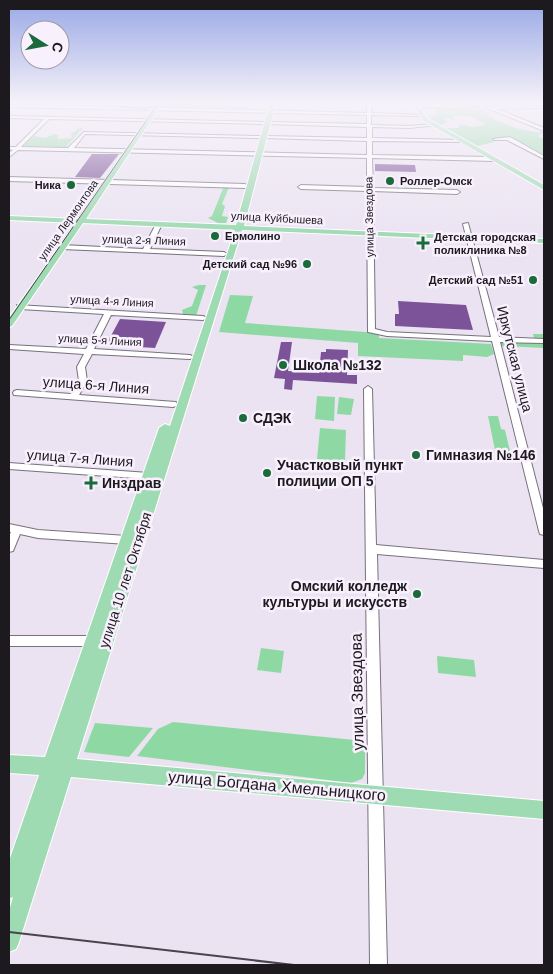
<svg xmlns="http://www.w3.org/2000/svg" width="553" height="974" viewBox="0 0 553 974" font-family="Helvetica,sans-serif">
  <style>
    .green { fill: #8ed9a3 }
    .building { fill: #7c5399 }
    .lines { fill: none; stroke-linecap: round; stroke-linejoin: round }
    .minor-casing { stroke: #78717e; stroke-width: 2 }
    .major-casing { stroke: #fff; stroke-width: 2 }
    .minor { fill: #fff; fill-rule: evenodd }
    .major { fill: #9edab2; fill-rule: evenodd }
    .tram-far1 { stroke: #49444c; stroke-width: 1 }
    .tram { stroke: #49444c; stroke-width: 2 }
    .major-bridge-casing { stroke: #fff; stroke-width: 7; stroke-linecap: butt }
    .major-bridge { stroke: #9edab2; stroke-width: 6 }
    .poi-dot { fill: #1a6a3a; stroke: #f8f1fd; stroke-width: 2 }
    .labels { text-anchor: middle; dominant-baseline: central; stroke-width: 5; stroke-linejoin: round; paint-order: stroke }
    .far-poi-label { font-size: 11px; font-weight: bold; fill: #1c191f; stroke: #f8f1fd; text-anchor: start }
    .far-street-label { font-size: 11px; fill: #1c191f; stroke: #f8f1fd }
    .street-label { font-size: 14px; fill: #1c191f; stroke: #f8f1fd }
    .poi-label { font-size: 14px; font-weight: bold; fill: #1c191f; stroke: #f8f1fd; text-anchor: start }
    .near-street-label { font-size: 16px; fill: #1c191f; stroke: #f8f1fd }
  </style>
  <rect width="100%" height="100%" fill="#ebe3f2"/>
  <g class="green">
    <polygon points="166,102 225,102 224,108 227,102 234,102 231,109 240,109 234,108 236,103 246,104 243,105 246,107 245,110 224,109 208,112 177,110 174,113 160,110"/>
    <path d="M 435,108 L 482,110 L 490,115 L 488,116 C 507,126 524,132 544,132 L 538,136 L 544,139 L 544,155 C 529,146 513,136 495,138 L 494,142 L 477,146 L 446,128 L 459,128 L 459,124 L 474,127 L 486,124 L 469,116 L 453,116 L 455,120 L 444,118 L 447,123 L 441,125 L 427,116 L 438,114 L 435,111 Z"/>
    <polygon points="79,128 83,128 66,147 24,146 34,136 46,138 54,134 59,135 57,139 72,138 71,134"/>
    <polygon points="224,186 229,187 222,204 225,206 222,216 228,217 226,223 218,223 208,218 212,216"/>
    <polygon points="199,285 206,285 196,316 183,314 182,310 192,306 198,290 192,287"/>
    <polygon points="230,295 253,296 245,323 379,333 379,338 491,344 494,354 487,357 463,355 463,361 358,356 358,343 219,332"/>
    <polygon points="533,334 544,334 544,348 500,346 498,338 532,339 534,338"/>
    <polygon points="317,396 335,397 334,421 315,419"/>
    <polygon points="339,397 354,399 351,415 337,414"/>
    <polygon points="488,416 498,416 501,429 505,430 510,451 495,450"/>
    <polygon points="320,428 346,430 345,461 317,459"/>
    <polygon points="261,648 284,651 281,673 257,670"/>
    <polygon points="437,656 474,660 476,677 438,673"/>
    <polygon points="173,722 365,741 365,773 362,779 351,783 137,756 158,729"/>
    <polygon points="95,723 153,728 129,757 84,752"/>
  </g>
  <g class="building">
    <polygon points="92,154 119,154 100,178 75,177"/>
    <polygon points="375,164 415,165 416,172 375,171"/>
    <polygon points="398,301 466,305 473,330 395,326 395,314 399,314"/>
    <polygon points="120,319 166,322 155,348 106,345"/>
    <polygon points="281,342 292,342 288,371 319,373 321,352 326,352 326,349 348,350 347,375 357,375 357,384 293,380 292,390 284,389 285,379 274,378"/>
  </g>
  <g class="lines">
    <g class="minor-casing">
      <g id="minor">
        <path d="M 367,102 L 371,102 L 371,113 L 423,115 L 421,116 L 371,115 L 371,125 L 409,126 L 435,124 L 437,125 L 409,128 L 372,127 L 372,138 L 463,140 L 465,141 L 463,142 L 372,141 L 372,155 L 494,157 L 497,159 L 494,161 L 372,158 L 373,188 L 457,190 L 460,192 L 457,194 L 373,191 L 375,329 L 387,332 L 491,337 L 463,224 L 468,223 L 499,337 L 544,339 L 544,343 L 500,342 L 544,512 L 544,535 L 540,534 L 539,531 L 492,341 L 387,336 L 368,332 L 367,191 L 301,189 L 298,187 L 301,185 L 367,187 L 367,158 L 18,150 L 9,157 L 9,153 L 13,150 L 9,149 L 9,147 L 16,147 L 44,119 L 9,118 L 9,116 L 263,122 L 265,123 L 263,124 L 49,119 L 21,147 L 68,148 L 84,132 L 259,136 L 261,137 L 259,138 L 85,134 L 74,148 L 367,155 L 367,141 L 264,138 L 262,137 L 264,136 L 367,138 L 367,127 L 268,124 L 266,123 L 268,122 L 367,124 L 367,115 L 9,107 L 10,105 C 130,106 248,110 367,113 Z"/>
        <polygon points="417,105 485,105 493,108 544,106 544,108 497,109 544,128 544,131 487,108 415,107"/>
        <polygon points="510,137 544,156 544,159 507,140 495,140 493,139"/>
        <polygon points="9,177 245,184 248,186 245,188 9,181"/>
        <polygon points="159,222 162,224 150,249 224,252 227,254 224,256 62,249 59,247 62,245 143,249 156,224"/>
        <polygon points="17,305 203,316 207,318 203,320 111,315 94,349 190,355 194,357 190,359 92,354 85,367 87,381 79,395 176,402 177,404 176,406 173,407 14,395 13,393 14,391 17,390 71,394 79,381 77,367 84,354 9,349 9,345 86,349 104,314 20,309 17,309"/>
        <polygon points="368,386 372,389 376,545 544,560 544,568 377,554 387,965 370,965 364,389"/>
        <polygon points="9,463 149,473 154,476 149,479 9,469"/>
        <polygon points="9,524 38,530 127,536 131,537 132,540 131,543 127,544 38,538 20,534 13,551 9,552 9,536 11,532 9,532"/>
        <polygon points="9,636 93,636 97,637 99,641 97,645 93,646 9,646"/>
      </g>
    </g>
    <g class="major-casing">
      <g id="major">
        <polygon points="158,102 163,102 86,219 236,225 270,102 276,102 244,226 544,239 544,243 242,230 77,759 544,801 544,819 71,777 19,942 16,949 9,952 9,911 13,897 9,899 9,861 39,775 9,773 9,755 45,757 159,428 165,424 170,426 235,230 83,223 12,326 9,327 9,318 76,223 9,220 9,216 79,219"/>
        <polygon points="383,102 475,104 473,107 418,105 428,119 544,185 544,190 424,121 414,106 416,105"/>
      </g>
    </g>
    <use href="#minor" class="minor"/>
    <use href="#major" class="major"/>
    <g class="tram-far1">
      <polyline points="110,102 107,106 145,109 158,106"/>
      <polyline points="9,320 159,102"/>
    </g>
    <polyline class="tram" points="9,932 294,965"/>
    <g class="major-bridge-casing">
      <polyline id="major-bridge" points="473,105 544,104"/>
    </g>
    <use href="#major-bridge" class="major-bridge"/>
  </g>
  <linearGradient id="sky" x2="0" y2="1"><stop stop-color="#99a8e6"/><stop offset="0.43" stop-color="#f6f2f9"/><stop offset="1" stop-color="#f6f2f9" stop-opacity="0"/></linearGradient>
  <rect width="553" height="239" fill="url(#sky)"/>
  <g class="poi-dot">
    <circle cx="390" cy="181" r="5"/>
    <circle cx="71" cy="185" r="5"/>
    <circle cx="215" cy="236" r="5"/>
    <path d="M420.5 235.5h5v5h5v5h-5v5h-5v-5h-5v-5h5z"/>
    <circle cx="307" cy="264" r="5"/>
    <circle cx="533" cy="280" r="5"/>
    <circle cx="283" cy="365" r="5"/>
    <circle cx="243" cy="418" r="5"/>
    <circle cx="416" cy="455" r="5"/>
    <circle cx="267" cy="473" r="5"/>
    <path d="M88.5 475.5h5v5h5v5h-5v5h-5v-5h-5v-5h5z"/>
    <circle cx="417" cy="594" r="5"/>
  </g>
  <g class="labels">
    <g class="far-poi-label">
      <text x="400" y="181">Роллер-Омск</text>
      <text x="61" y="185" text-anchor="end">Ника</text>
      <text x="225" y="236">Ермолино</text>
      <text x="434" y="237">Детская городская<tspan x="434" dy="13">поликлиника №8</tspan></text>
      <text x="297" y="264" text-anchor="end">Детский сад №96</text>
      <text x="523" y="280" text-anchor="end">Детский сад №51</text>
    </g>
    <g class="far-street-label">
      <text transform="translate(369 217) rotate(-91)">улица Звездова</text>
      <text transform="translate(277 218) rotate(3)">улица Куйбышева</text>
      <text transform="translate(68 220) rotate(-55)">улица Лермонтова</text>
      <text transform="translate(144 240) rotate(2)">улица 2-я Линия</text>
      <text transform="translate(112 301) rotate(3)">улица 4-я Линия</text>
      <text transform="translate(100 340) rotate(3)">улица 5-я Линия</text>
    </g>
    <g class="street-label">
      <text transform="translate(515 359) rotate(76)">Иркутская улица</text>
      <text transform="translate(96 385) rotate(4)">улица 6-я Линия</text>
      <text transform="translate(80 458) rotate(4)">улица 7-я Линия</text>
      <text transform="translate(125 580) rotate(-72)">улица 10 лет Октября</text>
    </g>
    <g class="poi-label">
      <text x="293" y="365">Школа №132</text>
      <text x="253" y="418">СДЭК</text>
      <text x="426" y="455">Гимназия №146</text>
      <text x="277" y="465">Участковый пункт<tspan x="277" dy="16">полиции ОП 5</tspan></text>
      <text x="102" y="483">Инздрав</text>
      <text x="407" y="586" text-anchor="end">Омский колледж<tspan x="407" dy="16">культуры и искусств</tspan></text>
    </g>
    <g class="near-street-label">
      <text transform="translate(357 692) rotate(-91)">улица Звездова</text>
      <text transform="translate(277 786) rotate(5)">улица Богдана Хмельницкого</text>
    </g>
  </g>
  <rect width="553" height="974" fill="none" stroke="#1c191f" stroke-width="20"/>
  <g transform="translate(45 45) rotate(101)"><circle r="24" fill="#f8f1fd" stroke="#a09ba4"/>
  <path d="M0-4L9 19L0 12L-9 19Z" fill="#1a6a3a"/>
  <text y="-8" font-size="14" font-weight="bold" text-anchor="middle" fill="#1c191f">С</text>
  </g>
</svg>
